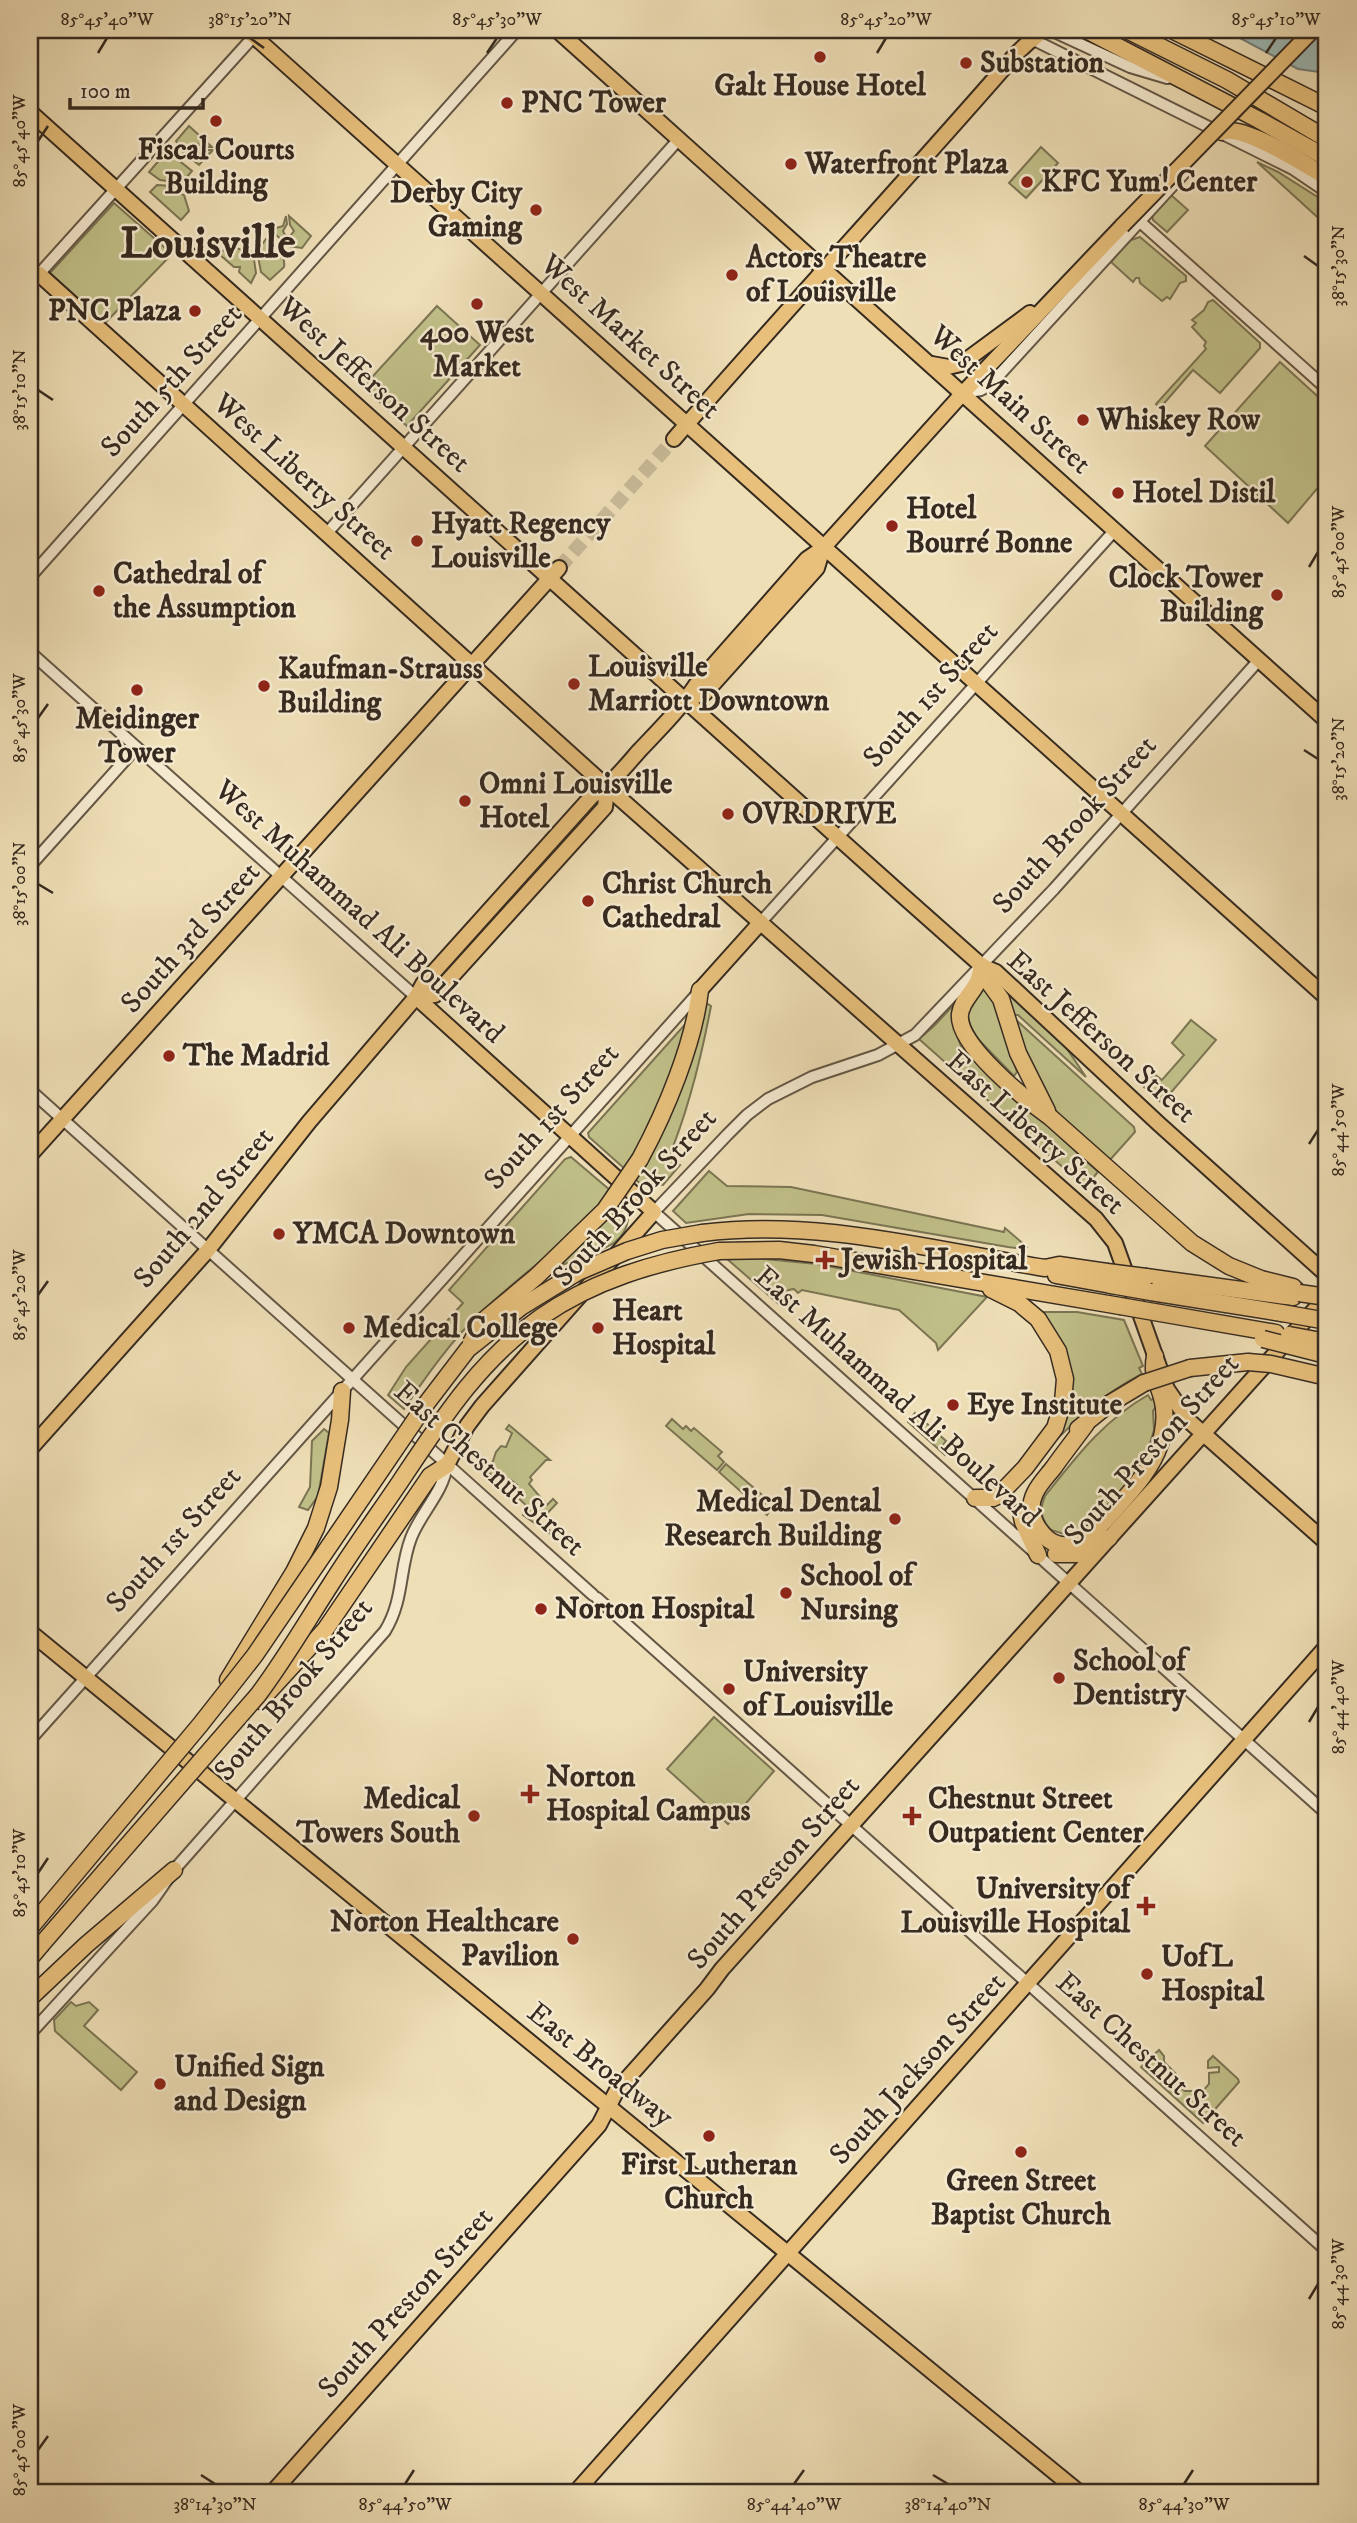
<svg xmlns="http://www.w3.org/2000/svg" width="1357" height="2523" viewBox="0 0 1357 2523" font-family="'IM FELL DW Pica',serif">
  <style>
    .green { fill: #c1c089; stroke: #7b7554; stroke-width: 2 }
    .water { fill: #9cbab7; stroke: #73807b; stroke-width: 2 }
    .lines { fill: none; stroke-linecap: round; stroke-linejoin: round }
    .major-tunnel { stroke: #cabb99; stroke-width: 14; stroke-dasharray: 14 7; stroke-linecap: butt }
    .minor-casing { stroke: #645746; stroke-width: 14 }
    .major-casing { stroke: #352a20; stroke-width: 18 }
    .highway-casing { stroke: #352a20; stroke-width: 19 }
    .minor { stroke: #f5ead0; stroke-width: 10 }
    .major { stroke: #e8c07c; stroke-width: 14 }
    .highway { stroke: #e8c07c; stroke-width: 16 }
    .major-bridge-casing { stroke: #352a20; stroke-width: 18; stroke-linecap: butt }
    .highway-bridge-casing { stroke: #352a20; stroke-width: 19; stroke-linecap: butt }
    .major-bridge { stroke: #e8c07c; stroke-width: 14 }
    .highway-bridge { stroke: #e8c07c; stroke-width: 16 }
    .ticks { fill: none; stroke: #352a20; stroke-width: 2.5 }
    .poi-dot { fill: #8f2418; stroke: #f5ead0; stroke-width: 2.5 }
    .labels { text-anchor: middle; dominant-baseline: central; stroke-width: 5; stroke-linejoin: round; paint-order: stroke }
    .poi-label { font-size: 30px; font-weight: bold; fill: #352a20; stroke: #f5ead0; text-anchor: start }
    .street-label { font-size: 30px; fill: #352a20; stroke: #f5ead0 }
    .town-label { font-size: 44px; font-weight: bold; fill: #352a20; stroke: #f5ead0 }
    .neatline { fill: none; stroke: #352a20; stroke-width: 2.5 }
    .ticks-label { font-size: 18px; text-anchor: middle; fill: #352a20 }
  </style>
  <rect width="100%" height="100%" fill="#efdfb7"/>
  <filter id="stains"><feTurbulence type="fractalNoise" baseFrequency=".00286" numOctaves="4"/><feColorMatrix values="0 0 0 0 .2 0 0 0 0 .09 0 0 0 0 .02 0 0 0 .5 -.17"/></filter>
  <radialGradient id="worn" r=".72"><stop offset=".6" stop-color="#630" stop-opacity="0"/><stop offset="1" stop-color="#630" stop-opacity=".3"/></radialGradient>
  <g class="green">
    <polygon points="189,126 212,147 203,147 198,144 193,147 193,152 199,154 203,150 213,150 199,165 184,153 176,141"/>
    <polygon points="1041,147 1058,163 1026,198 1009,183"/>
    <polygon points="167,151 192,171 182,183 160,180 149,172"/>
    <polygon points="1257,162 1278,172 1327,203 1327,226"/>
    <polygon points="157,185 172,186 175,192 184,195 189,211 181,220 150,192"/>
    <polygon points="1171,195 1188,210 1167,232 1153,220 1152,213"/>
    <polygon points="114,203 172,254 105,323 50,273"/>
    <polygon points="286,216 287,224 283,231 285,235 290,236 294,231 290,225 289,216 311,236 302,248 288,246 273,232 276,228 283,226"/>
    <polygon points="1140,237 1186,276 1186,281 1180,283 1170,299 1167,297 1162,301 1140,283 1139,278 1136,278 1133,282 1111,262 1128,241"/>
    <path d="M 266,239 C 276,245 286,254 284,267 L 270,280 L 261,272 L 257,251 Z"/>
    <polygon points="229,246 253,253 256,273 251,283 239,272 240,267 234,267 219,254"/>
    <polygon points="1213,300 1260,343 1260,348 1220,393 1193,370 1160,408 1156,404 1206,349 1204,346 1206,342 1192,327 1196,323 1192,320 1204,310 1208,302"/>
    <polygon points="437,306 480,345 407,426 363,387"/>
    <polygon points="1280,362 1327,405 1327,477 1288,523 1205,446"/>
    <polygon points="1001,984 1065,1046 1086,1077 1018,1015 1014,1015"/>
    <polygon points="982,987 995,1002 1017,1072 1014,1076 971,1032 967,1012"/>
    <path d="M 963,995 C 954,1017 951,1024 961,1046 L 1098,1172 L 1085,1187 L 919,1039 L 934,1026 Z"/>
    <path d="M 708,1004 L 711,1006 C 701,1059 689,1109 668,1159 L 680,1165 L 663,1185 L 649,1183 L 643,1186 L 634,1178 L 705,1005 Z"/>
    <path d="M 1015,1019 L 1134,1127 L 1135,1132 L 1109,1161 C 1093,1147 1075,1133 1061,1117 C 1036,1091 1026,1053 1015,1019 Z"/>
    <polygon points="689,1020 658,1111 626,1170 589,1137 588,1133"/>
    <polygon points="1191,1020 1216,1040 1162,1103 1144,1087 1154,1074 1162,1080 1184,1055 1172,1043"/>
    <path d="M 571,1157 L 611,1191 C 574,1239 525,1271 481,1312 C 451,1341 427,1375 404,1409 L 388,1395 L 406,1367 L 463,1303 L 449,1290 L 565,1159 Z"/>
    <polygon points="709,1171 727,1186 791,1187 1004,1232 1005,1228 1027,1247 1025,1249 1008,1247 822,1215 749,1214 686,1223 673,1211"/>
    <path d="M 621,1199 C 633,1211 629,1231 615,1242 C 604,1251 570,1261 555,1268 Z"/>
    <path d="M 754,1258 L 817,1264 L 987,1297 L 938,1350 L 936,1343 L 899,1310 L 802,1290 L 798,1293 L 794,1289 C 785,1290 779,1294 780,1305 L 727,1259 Z"/>
    <path d="M 1043,1312 L 1077,1312 L 1124,1320 L 1143,1366 L 1139,1368 L 1142,1374 C 1103,1394 1080,1416 1050,1446 L 1066,1415 Z"/>
    <path d="M 1148,1395 L 1151,1400 L 1158,1396 L 1158,1403 L 1153,1411 L 1154,1430 L 1149,1446 L 1137,1471 L 1125,1488 L 1082,1532 L 1070,1536 L 1051,1530 C 1041,1519 1039,1510 1045,1496 C 1076,1457 1104,1420 1148,1395 Z"/>
    <polygon points="915,1413 946,1441 943,1445 948,1450 945,1455 908,1422"/>
    <polygon points="672,1419 683,1429 686,1426 691,1431 694,1428 722,1452 718,1456 724,1462 717,1470 666,1426"/>
    <polygon points="509,1425 550,1460 546,1460 530,1477 532,1480 529,1484 547,1505 553,1499 557,1503 540,1521 563,1543 523,1515 529,1508 515,1495 518,1494 514,1489 517,1485 511,1480 508,1484 504,1480 501,1483 489,1473 496,1452 501,1446 506,1447 512,1433 506,1429"/>
    <polygon points="324,1429 329,1433 318,1496 308,1510 299,1507 310,1487 312,1441"/>
    <polygon points="726,1464 768,1500 763,1506 769,1512 767,1515 719,1472"/>
    <polygon points="714,1717 774,1771 728,1824 667,1769"/>
    <polygon points="71,2002 76,2006 89,2002 98,2010 84,2026 137,2072 121,2090 55,2031 54,2020"/>
    <polygon points="1159,2050 1164,2056 1164,2062 1176,2074 1177,2085 1185,2091 1203,2091 1209,2084 1209,2073 1219,2072 1219,2067 1208,2068 1208,2061 1213,2056 1238,2079 1239,2082 1203,2123 1141,2067"/>
  </g>
  <polygon class="water" points="1225,30 1327,30 1327,73 1298,69"/>
  <g class="lines">
    <polyline class="major-tunnel" points="559,568 674,439"/>
    <g class="minor-casing">
      <g id="minor">
        <polyline points="1017,30 1032,39 1293,169 1327,192"/>
        <polyline points="1050,30 1130,67 1167,78"/>
        <polyline points="1138,220 1327,389"/>
        <polyline points="30,284 254,36"/>
        <polyline points="963,393 981,390 990,385 1185,172"/>
        <polyline points="327,533 679,139"/>
        <polyline points="30,577 517,30"/>
        <polyline points="30,652 416,997"/>
        <polyline points="1259,660 1054,889 915,1035 878,1055 812,1077 768,1099 747,1115 727,1135 654,1212 1327,1814"/>
        <polyline points="30,866 136,748"/>
        <polyline points="761,922 1115,530"/>
        <polyline points="30,1090 593,1595"/>
        <polyline points="597,1598 1327,2251"/>
        <polyline points="30,1740 699,992"/>
        <path d="M 30,2034 L 153,1900 L 174,1870 L 385,1631 C 404,1600 399,1569 411,1538 C 421,1512 443,1493 447,1465"/>
      </g>
    </g>
    <g class="major-casing">
      <g id="major">
        <polyline points="247,30 1327,998"/>
        <polyline points="557,30 1327,721"/>
        <polyline points="30,112 902,895 982,966 996,972 1159,1124 1327,1275"/>
        <polyline points="39,274 607,787 1096,1219 1115,1243 1120,1257 1167,1389 1189,1421 1327,1543"/>
        <polyline points="932,364 948,367 961,364 1030,313"/>
        <path d="M 674,439 C 787,309 904,183 1017,53 L 1032,39"/>
        <polyline points="685,700 705,693 817,568 823,548"/>
        <polyline points="700,990 761,922"/>
        <polyline points="416,997 654,1212 482,1406 467,1426 447,1465"/>
        <polyline points="416,997 435,995 605,807 607,787"/>
        <polyline points="30,1155 559,568"/>
        <path d="M 30,1449 L 208,1250 L 309,1122 L 416,997 L 423,984 L 592,796 C 611,785 624,768 639,751 C 659,730 680,709 696,685 L 807,559 L 823,548 L 963,393 L 1122,226"/>
        <polyline points="30,1632 1080,2493"/>
        <polyline points="272,2493 599,2125 617,2090 707,1989 722,1969 1327,1296"/>
        <polyline points="575,2493 1327,1646"/>
      </g>
    </g>
    <g class="highway-casing">
      <g id="highway">
        <polyline points="1086,30 1259,120 1327,158"/>
        <polyline points="1127,30 1227,80 1327,139"/>
        <polyline points="1172,30 1327,107"/>
        <polyline points="1032,39 1042,30"/>
        <path d="M 1222,132 C 1243,123 1307,166 1327,177"/>
        <path d="M 982,966 C 981,971 980,977 978,981 C 973,993 962,1000 960,1014 C 956,1044 1026,1100 1050,1117 L 1192,1243 L 1229,1266 L 1261,1279 L 1293,1287 L 1299,1293"/>
        <polyline points="982,966 988,981 1001,999 1018,1053 1047,1111"/>
        <path d="M 640,1159 C 666,1111 694,1043 700,990"/>
        <path d="M 702,1233 C 817,1218 932,1250 1045,1268 L 1059,1265 L 1107,1272"/>
        <polyline points="719,1251 779,1250 814,1254 1120,1306"/>
        <polyline points="1056,1275 1111,1285"/>
        <polyline points="1146,1277 1293,1297 1297,1294"/>
        <polyline points="1151,1292 1282,1313"/>
        <polyline points="1160,1313 1276,1333"/>
        <polyline points="1190,1368 1248,1362"/>
        <path d="M 1086,1424 C 1075,1439 1064,1453 1054,1467 C 1048,1475 1039,1484 1035,1493 C 1029,1505 1031,1517 1038,1528 C 1065,1568 1098,1529 1118,1506 C 1134,1488 1152,1468 1160,1444 C 1164,1432 1166,1415 1163,1402 C 1159,1382 1151,1379 1155,1356"/>
        <polyline points="1078,1429 1109,1404 1144,1383"/>
        <polyline points="975,1498 993,1498 999,1495 1025,1468 1055,1428 1063,1402 1065,1379 1058,1351 1038,1319 1019,1303 991,1289"/>
        <polyline points="1021,1512 1023,1522 1038,1555"/>
        <polyline points="1056,1554 1079,1554 1109,1538"/>
        <polyline points="228,1680 294,1572 316,1528 329,1487 340,1420 342,1391"/>
        <polyline points="260,1701 325,1630 430,1476 447,1465"/>
        <polyline points="30,1958 41,1945"/>
        <polyline points="30,1998 86,1945 174,1870"/>
      </g>
    </g>
    <use href="#minor" class="minor"/>
    <use href="#major" class="major"/>
    <use href="#highway" class="highway"/>
    <g class="major-bridge-casing">
      <polyline id="major-bridge" points="1122,226 1313,30"/>
    </g>
    <g class="highway-bridge-casing">
      <g id="highway-bridge">
        <polyline points="1107,1272 1146,1277"/>
        <polyline points="1111,1285 1151,1292"/>
        <polyline points="1299,1293 1327,1297"/>
        <polyline points="1120,1306 1160,1313"/>
        <polyline points="1282,1313 1327,1321"/>
        <polyline points="1289,1335 1327,1342"/>
        <polyline points="1263,1339 1326,1355"/>
        <polyline points="471,1343 482,1322 537,1276 605,1210 640,1159"/>
        <polyline points="1248,1362 1271,1364 1327,1377"/>
        <polyline points="1144,1383 1190,1368"/>
        <polyline points="30,1928 200,1725 255,1655 426,1404 468,1349 521,1307 578,1272 627,1251 662,1240 702,1233"/>
        <path d="M 41,1945 L 258,1695 C 285,1659 307,1621 331,1584 C 353,1549 377,1516 400,1482 C 442,1419 478,1362 541,1317 C 594,1280 656,1262 719,1251"/>
      </g>
    </g>
    <use href="#major-bridge" class="major-bridge"/>
    <use href="#highway-bridge" class="highway-bridge"/>
  </g>
  <path class="ticks" d="M 250,38 L 264,48M 98,53 L 107,38M 487,53 L 497,38M 877,53 L 886,38M 1266,53 L 1276,38M 38,141 L 48,126M 1304,256 L 1318,266M 38,390 L 53,400M 1309,567 L 1318,552M 38,718 L 48,704M 1304,750 L 1318,759M 38,884 L 53,893M 1309,1144 L 1318,1130M 38,1295 L 48,1281M 1309,1722 L 1318,1707M 38,1873 L 48,1858M 1309,2299 L 1318,2284M 38,2450 L 48,2436M 201,2475 L 215,2484M 933,2475 L 948,2484M 405,2484 L 414,2470M 794,2484 L 804,2470M 1184,2484 L 1193,2470"/>
  <g class="poi-dot">
    <circle cx="820" cy="57" r="7"/>
    <circle cx="966" cy="63" r="7"/>
    <circle cx="507" cy="103" r="7"/>
    <circle cx="216" cy="121" r="7"/>
    <circle cx="791" cy="164" r="7"/>
    <circle cx="1027" cy="182" r="7"/>
    <circle cx="536" cy="210" r="7"/>
    <circle cx="732" cy="275" r="7"/>
    <circle cx="477" cy="304" r="7"/>
    <circle cx="195" cy="311" r="7"/>
    <circle cx="1083" cy="420" r="7"/>
    <circle cx="1118" cy="493" r="7"/>
    <circle cx="892" cy="526" r="7"/>
    <circle cx="417" cy="541" r="7"/>
    <circle cx="99" cy="591" r="7"/>
    <circle cx="1277" cy="595" r="7"/>
    <circle cx="574" cy="684" r="7"/>
    <circle cx="264" cy="686" r="7"/>
    <circle cx="137" cy="690" r="7"/>
    <circle cx="465" cy="801" r="7"/>
    <circle cx="728" cy="814" r="7"/>
    <circle cx="588" cy="901" r="7"/>
    <circle cx="169" cy="1056" r="7"/>
    <circle cx="279" cy="1234" r="7"/>
    <path d="M821.5 1249.5h7v7h7v7h-7v7h-7v-7h-7v-7h7z"/>
    <circle cx="349" cy="1328" r="7"/>
    <circle cx="598" cy="1328" r="7"/>
    <circle cx="953" cy="1405" r="7"/>
    <circle cx="895" cy="1519" r="7"/>
    <circle cx="786" cy="1593" r="7"/>
    <circle cx="541" cy="1609" r="7"/>
    <circle cx="1059" cy="1678" r="7"/>
    <circle cx="729" cy="1689" r="7"/>
    <path d="M526.5 1783.5h7v7h7v7h-7v7h-7v-7h-7v-7h7z"/>
    <circle cx="474" cy="1816" r="7"/>
    <path d="M908.5 1805.5h7v7h7v7h-7v7h-7v-7h-7v-7h7z"/>
    <path d="M1142.5 1895.5h7v7h7v7h-7v7h-7v-7h-7v-7h7z"/>
    <circle cx="573" cy="1939" r="7"/>
    <circle cx="1147" cy="1974" r="7"/>
    <circle cx="160" cy="2084" r="7"/>
    <circle cx="709" cy="2136" r="7"/>
    <circle cx="1021" cy="2152" r="7"/>
  </g>
  <g class="labels">
    <g class="poi-label">
      <text x="980" y="63">Substation</text>
      <text x="820" y="86" text-anchor="middle">Galt House Hotel</text>
      <text x="521" y="103">PNC Tower</text>
      <text x="216" y="150" text-anchor="middle">Fiscal Courts<tspan x="216" dy="34">Building</tspan></text>
      <text x="805" y="164">Waterfront Plaza</text>
      <text x="1041" y="182">KFC Yum! Center</text>
      <text x="522" y="193" text-anchor="end">Derby City<tspan x="522" dy="34">Gaming</tspan></text>
      <text x="746" y="258">Actors Theatre<tspan x="746" dy="34">of Louisville</tspan></text>
      <text x="181" y="311" text-anchor="end">PNC Plaza</text>
      <text x="477" y="333" text-anchor="middle">400 West<tspan x="477" dy="34">Market</tspan></text>
      <text x="1097" y="420">Whiskey Row</text>
      <text x="1132" y="493">Hotel Distil</text>
      <text x="906" y="509">Hotel<tspan x="906" dy="34">Bourré Bonne</tspan></text>
      <text x="431" y="524">Hyatt Regency<tspan x="431" dy="34">Louisville</tspan></text>
      <text x="113" y="574">Cathedral of<tspan x="113" dy="34">the Assumption</tspan></text>
      <text x="1263" y="578" text-anchor="end">Clock Tower<tspan x="1263" dy="34">Building</tspan></text>
      <text x="588" y="667">Louisville<tspan x="588" dy="34">Marriott Downtown</tspan></text>
      <text x="278" y="669">Kaufman-Strauss<tspan x="278" dy="34">Building</tspan></text>
      <text x="137" y="719" text-anchor="middle">Meidinger<tspan x="137" dy="34">Tower</tspan></text>
      <text x="479" y="784">Omni Louisville<tspan x="479" dy="34">Hotel</tspan></text>
      <text x="742" y="814">OVRDRIVE</text>
      <text x="602" y="884">Christ Church<tspan x="602" dy="34">Cathedral</tspan></text>
      <text x="183" y="1056">The Madrid</text>
      <text x="293" y="1234">YMCA Downtown</text>
      <text x="841" y="1260">Jewish Hospital</text>
      <text x="612" y="1311">Heart<tspan x="612" dy="34">Hospital</tspan></text>
      <text x="363" y="1328">Medical College</text>
      <text x="967" y="1405">Eye Institute</text>
      <text x="881" y="1502" text-anchor="end">Medical Dental<tspan x="881" dy="34">Research Building</tspan></text>
      <text x="800" y="1576">School of<tspan x="800" dy="34">Nursing</tspan></text>
      <text x="555" y="1609">Norton Hospital</text>
      <text x="1073" y="1661">School of<tspan x="1073" dy="34">Dentistry</tspan></text>
      <text x="743" y="1672">University<tspan x="743" dy="34">of Louisville</tspan></text>
      <text x="546" y="1777">Norton<tspan x="546" dy="34">Hospital Campus</tspan></text>
      <text x="460" y="1799" text-anchor="end">Medical<tspan x="460" dy="34">Towers South</tspan></text>
      <text x="928" y="1799">Chestnut Street<tspan x="928" dy="34">Outpatient Center</tspan></text>
      <text x="1130" y="1889" text-anchor="end">University of<tspan x="1130" dy="34">Louisville Hospital</tspan></text>
      <text x="559" y="1922" text-anchor="end">Norton Healthcare<tspan x="559" dy="34">Pavilion</tspan></text>
      <text x="1161" y="1957">UofL<tspan x="1161" dy="34">Hospital</tspan></text>
      <text x="174" y="2067">Unified Sign<tspan x="174" dy="34">and Design</tspan></text>
      <text x="709" y="2165" text-anchor="middle">First Lutheran<tspan x="709" dy="34">Church</tspan></text>
      <text x="1021" y="2181" text-anchor="middle">Green Street<tspan x="1021" dy="34">Baptist Church</tspan></text>
    </g>
    <g class="street-label">
      <text transform="translate(630 337) rotate(42)">West Market Street</text>
      <text transform="translate(172 381) rotate(-48)">South 5th Street</text>
      <text transform="translate(374 385) rotate(42)">West Jefferson Street</text>
      <text transform="translate(1010 400) rotate(42)">West Main Street</text>
      <text transform="translate(304 477) rotate(42)">West Liberty Street</text>
      <text transform="translate(931 695) rotate(-48)">South 1st Street</text>
      <text transform="translate(1075 825) rotate(-48)">South Brook Street</text>
      <text transform="translate(359 912) rotate(42)">West Muhammad Ali Boulevard</text>
      <text transform="translate(191 938) rotate(-48)">South 3rd Street</text>
      <text transform="translate(1101 1037) rotate(42)">East Jefferson Street</text>
      <text transform="translate(552 1117) rotate(-48)">South 1st Street</text>
      <text transform="translate(1035 1133) rotate(42)">East Liberty Street</text>
      <text transform="translate(635 1198) rotate(-48)">South Brook Street</text>
      <text transform="translate(204 1208) rotate(-50)">South 2nd Street</text>
      <text transform="translate(897 1397) rotate(42)">East Muhammad Ali Boulevard</text>
      <text transform="translate(1152 1450) rotate(-48)">South Preston Street</text>
      <text transform="translate(489 1469) rotate(42)">East Chestnut Street</text>
      <text transform="translate(174 1540) rotate(-48)">South 1st Street</text>
      <text transform="translate(294 1690) rotate(-50)">South Brook Street</text>
      <text transform="translate(774 1873) rotate(-49)">South Preston Street</text>
      <text transform="translate(1151 2060) rotate(42)">East Chestnut Street</text>
      <text transform="translate(600 2065) rotate(39)">East Broadway</text>
      <text transform="translate(918 2069) rotate(-48)">South Jackson Street</text>
      <text transform="translate(406 2303) rotate(-48)">South Preston Street</text>
    </g>
    <g class="town-label">
      <text x="208" y="244">Louisville</text>
    </g>
  </g>
  <rect width="1357" height="2523" fill="none" stroke="#efdfb7" stroke-width="77"/>
  <path d="M70 98v10h133v-10" fill="none" stroke="#352a20" stroke-width="3.5"/>
  <text x="80" y="98" font-size="21" fill="#352a20" stroke="#f5ead0" stroke-width="5" paint-order="stroke">100 m</text>
  <rect x="38" y="38" width="1280" height="2446" class="neatline"/>
  <g class="ticks-label">
    <text x="107" y="25">85°45'40"W</text>
    <text x="250" y="25">38°15'20"N</text>
    <text x="497" y="25">85°45'30"W</text>
    <text x="886" y="25">85°45'20"W</text>
    <text x="1276" y="25">85°45'10"W</text>
    <text transform="translate(19 141) rotate(-90)" y="6">85°45'40"W</text>
    <text transform="translate(1338 266) rotate(-90)" y="6">38°15'30"N</text>
    <text transform="translate(19 390) rotate(-90)" y="6">38°15'10"N</text>
    <text transform="translate(1338 552) rotate(-90)" y="6">85°45'00"W</text>
    <text transform="translate(19 718) rotate(-90)" y="6">85°45'30"W</text>
    <text transform="translate(1338 759) rotate(-90)" y="6">38°15'20"N</text>
    <text transform="translate(19 884) rotate(-90)" y="6">38°15'00"N</text>
    <text transform="translate(1338 1130) rotate(-90)" y="6">85°44'50"W</text>
    <text transform="translate(19 1295) rotate(-90)" y="6">85°45'20"W</text>
    <text transform="translate(1338 1707) rotate(-90)" y="6">85°44'40"W</text>
    <text transform="translate(19 1873) rotate(-90)" y="6">85°45'10"W</text>
    <text transform="translate(1338 2284) rotate(-90)" y="6">85°44'30"W</text>
    <text transform="translate(19 2450) rotate(-90)" y="6">85°45'00"W</text>
    <text x="215" y="2510">38°14'30"N</text>
    <text x="405" y="2510">85°44'50"W</text>
    <text x="794" y="2510">85°44'40"W</text>
    <text x="948" y="2510">38°14'40"N</text>
    <text x="1184" y="2510">85°44'30"W</text>
  </g>
  <rect width="100%" height="100%" filter="url(#stains)"/>
  <rect width="100%" height="100%" fill="url(#worn)"/>
</svg>
